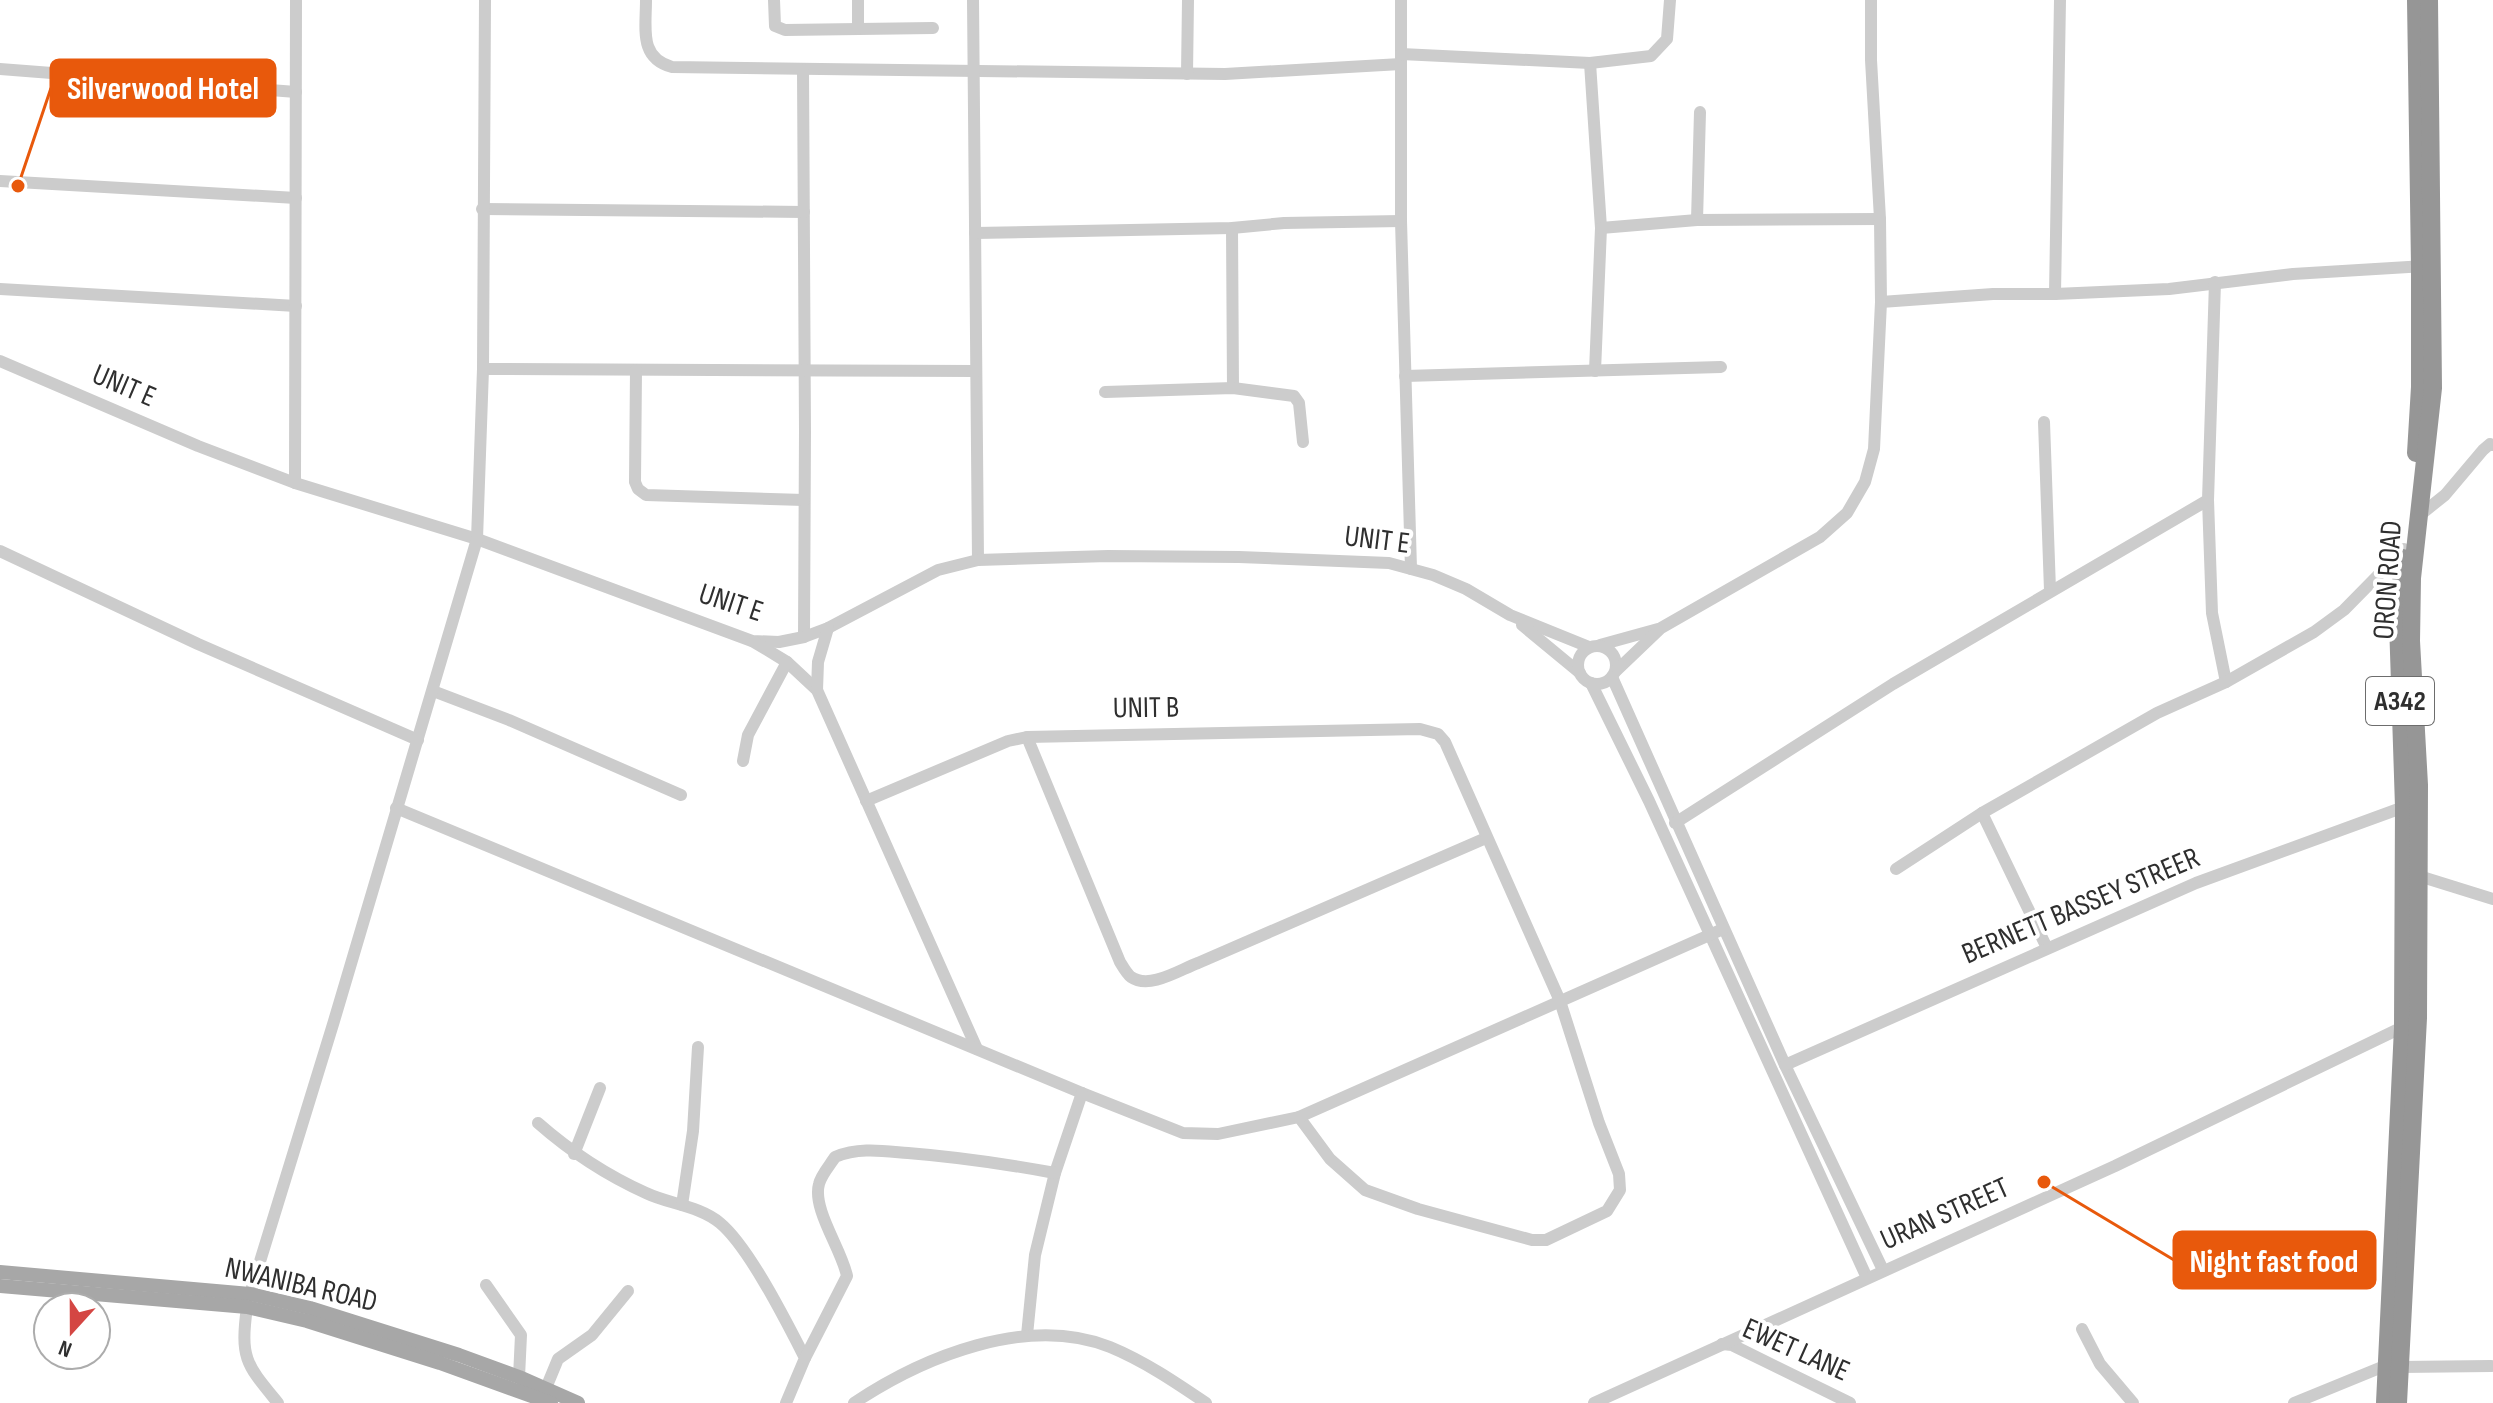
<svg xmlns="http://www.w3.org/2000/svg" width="2493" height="1403" viewBox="0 0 2493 1403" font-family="'Sofia Sans Condensed',sans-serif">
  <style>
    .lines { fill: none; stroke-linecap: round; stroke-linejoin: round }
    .minor { stroke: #ccc; stroke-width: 12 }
    .major { stroke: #a7a7a7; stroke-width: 14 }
    .highway { stroke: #969696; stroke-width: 18 }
    .labels { text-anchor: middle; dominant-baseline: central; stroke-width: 8; stroke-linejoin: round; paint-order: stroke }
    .shield { fill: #fff; stroke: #6d6d6d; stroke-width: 2 }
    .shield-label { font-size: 28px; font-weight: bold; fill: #2f2f2f }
    .street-label { font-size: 30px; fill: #2f2f2f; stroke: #fff }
    .leader { fill: none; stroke: #e8590c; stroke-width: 3 }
    .callout-dot { fill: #e8590c; stroke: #fff; stroke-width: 3 }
    .callout { fill: #e8590c; stroke: #e8590c; stroke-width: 3 }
    .callout-label { font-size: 32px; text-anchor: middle; font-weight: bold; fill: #fff }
  </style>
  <rect width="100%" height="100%" fill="#fff"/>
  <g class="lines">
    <g class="minor">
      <path d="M 646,0 C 646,29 639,58 672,67 L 1225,74 L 1401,64"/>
      <polyline points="774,0 775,26 785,30 933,28"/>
      <polyline points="858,0 858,28"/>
      <polyline points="973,0 978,560"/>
      <polyline points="1401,0 1401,221 1411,569"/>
      <polyline points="2060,0 2055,294 2169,289 2293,274 2425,266"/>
      <polyline points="1401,54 1590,63 1651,56 1667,39 1670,0"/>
      <polyline points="1590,63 1601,228 1595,371"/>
      <polyline points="0,69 296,92"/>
      <polyline points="803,70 805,431 804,637"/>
      <polyline points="1187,74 1188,0"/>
      <polyline points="0,181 296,198"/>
      <polyline points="482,209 804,212"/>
      <polyline points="1697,220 1700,112"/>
      <polyline points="1232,228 1233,388"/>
      <polyline points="1601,228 1697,220 1880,219"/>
      <polyline points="975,233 1232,228 1284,223 1401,221"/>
      <polyline points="0,289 296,306"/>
      <polyline points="1881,302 1993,294 2055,294"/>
      <polyline points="0,361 198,446 295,483 477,539 752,641 779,642 804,637 828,628 938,570 978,560 1108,556 1239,557 1389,563 1433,575 1466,589 1510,615 1589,647"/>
      <polyline points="483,369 976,371"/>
      <polyline points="636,370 635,482 638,489 646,495 804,500"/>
      <polyline points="1405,376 1721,367"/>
      <polyline points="1105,392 1233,388 1294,396 1299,403 1303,442"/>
      <polyline points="2044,422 2050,590"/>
      <polyline points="295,483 296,0"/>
      <polyline points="2208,500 2212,613 2226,682"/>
      <polyline points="2420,515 2445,495 2483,450 2490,444 2493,445"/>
      <polyline points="0,551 198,644 418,740"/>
      <polyline points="1522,625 1580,673"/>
      <polyline points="754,642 787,662 817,690 977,1049"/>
      <polyline points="1600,645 1658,629"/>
      <circle cx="1597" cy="665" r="19"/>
      <polyline points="1616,671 1661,628 1820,537 1847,513 1865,482 1874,449 1881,302 1880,219 1871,60 1871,0"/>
      <polyline points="1612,677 1785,1065 1883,1270"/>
      <polyline points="1591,683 1649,801 1867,1278"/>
      <polyline points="817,690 818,662 828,628"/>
      <polyline points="433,691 509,720 681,795"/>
      <path d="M 1027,737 L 1120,962 C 1123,967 1127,974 1131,977 C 1150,990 1181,969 1198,963 L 1486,838"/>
      <polyline points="743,761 748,735 787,662"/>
      <polyline points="866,801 1008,741 1027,737 1420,729 1438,734 1445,742 1560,1001 1599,1123 1619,1174 1620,1190 1607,1211 1546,1240 1532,1240 1418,1209 1365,1190 1330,1159 1299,1117"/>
      <polyline points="396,808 1082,1093 1183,1133 1218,1134 1299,1117 1723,929"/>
      <polyline points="1982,813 2047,948"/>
      <polyline points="1675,823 1893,684 2208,500 2215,282"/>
      <polyline points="1896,869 1982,813 2157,713 2226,682 2314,632 2344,610 2404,549"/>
      <polyline points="2419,876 2493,899"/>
      <polyline points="1785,1065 2196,883 2404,807"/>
      <path d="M 538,1123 C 571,1152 606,1175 646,1193 C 669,1204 700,1206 720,1223 C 749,1247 787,1323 805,1358 L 786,1403"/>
      <polyline points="574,1154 600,1088"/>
      <polyline points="682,1205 693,1131 698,1047"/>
      <polyline points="486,1285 521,1335 519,1377"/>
      <polyline points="250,1294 334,1021 477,539 483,369 485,0"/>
      <path d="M 247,1307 C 240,1359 246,1364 278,1403"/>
      <polyline points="2082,1329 2100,1364 2133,1403"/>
      <polyline points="1027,1335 1035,1255 1055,1173 1082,1093"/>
      <polyline points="1722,1344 1732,1345 1850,1403"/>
      <path d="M 805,1358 L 847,1276 C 842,1250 812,1209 819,1184 C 821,1175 830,1165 835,1157 C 859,1147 883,1151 908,1153 C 958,1157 1006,1164 1055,1173"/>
      <polyline points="2400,1367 2491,1366"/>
      <polyline points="546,1388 558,1359 592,1335 628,1291"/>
      <path d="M 854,1403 C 923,1357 1027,1314 1110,1347 C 1144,1361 1175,1382 1206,1403"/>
      <polyline points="1594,1403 2115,1166 2407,1025"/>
      <polyline points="2294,1403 2387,1365"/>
    </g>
    <g class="major">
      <polyline points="0,1272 250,1294 310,1308 459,1355 519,1377 578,1403"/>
      <polyline points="0,1286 247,1307 307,1321 440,1363 551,1403"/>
    </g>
    <g class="highway">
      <polyline points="2416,0 2420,266 2420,387 2416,453"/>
      <polyline points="2385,1403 2403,1028 2404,807 2398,622 2403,558"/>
      <polyline points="2398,1403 2418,1018 2419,785 2411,641 2412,578 2433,388 2429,0"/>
    </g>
  </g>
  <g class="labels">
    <rect class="shield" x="2366" y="677" width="68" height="48" rx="6"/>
    <g class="shield-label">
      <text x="2400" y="701">A342</text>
    </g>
    <g class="street-label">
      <text transform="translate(124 386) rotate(23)">UNIT E</text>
      <text transform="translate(1377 540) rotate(7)">UNIT E</text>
      <text transform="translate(2388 580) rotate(-86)">ORON ROAD</text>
      <text transform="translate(731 603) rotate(18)">UNIT E</text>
      <text transform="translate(1146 708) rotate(-1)">UNIT B</text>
      <text transform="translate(2081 906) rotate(-23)">BERNETT BASSEY STREER</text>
      <text transform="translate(1945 1214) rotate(-24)">URAN STREET</text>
      <text transform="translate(301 1285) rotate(13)">NWANIBA ROAD</text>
      <text transform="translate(1796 1350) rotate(24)">EWET LANE</text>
    </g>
  </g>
  <path class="leader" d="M18 186L51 88M2044 1182L2174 1260"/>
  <g class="callout-dot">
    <circle cx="18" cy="186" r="8"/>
    <circle cx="2044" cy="1182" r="8"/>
  </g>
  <g class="callout">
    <rect x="51" y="60" width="224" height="56" rx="8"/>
    <rect x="2174" y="1232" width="201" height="56" rx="8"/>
  </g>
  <g class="callout-label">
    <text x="163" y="99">Silverwood Hotel</text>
    <text x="2274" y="1272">Night fast food</text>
  </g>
  <g transform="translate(72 1331) rotate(201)"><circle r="38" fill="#ffffff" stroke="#acacac" stroke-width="2"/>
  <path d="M0-6L14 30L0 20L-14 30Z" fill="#d44643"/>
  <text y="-12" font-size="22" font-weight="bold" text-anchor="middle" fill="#2f2f2f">N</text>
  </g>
</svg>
